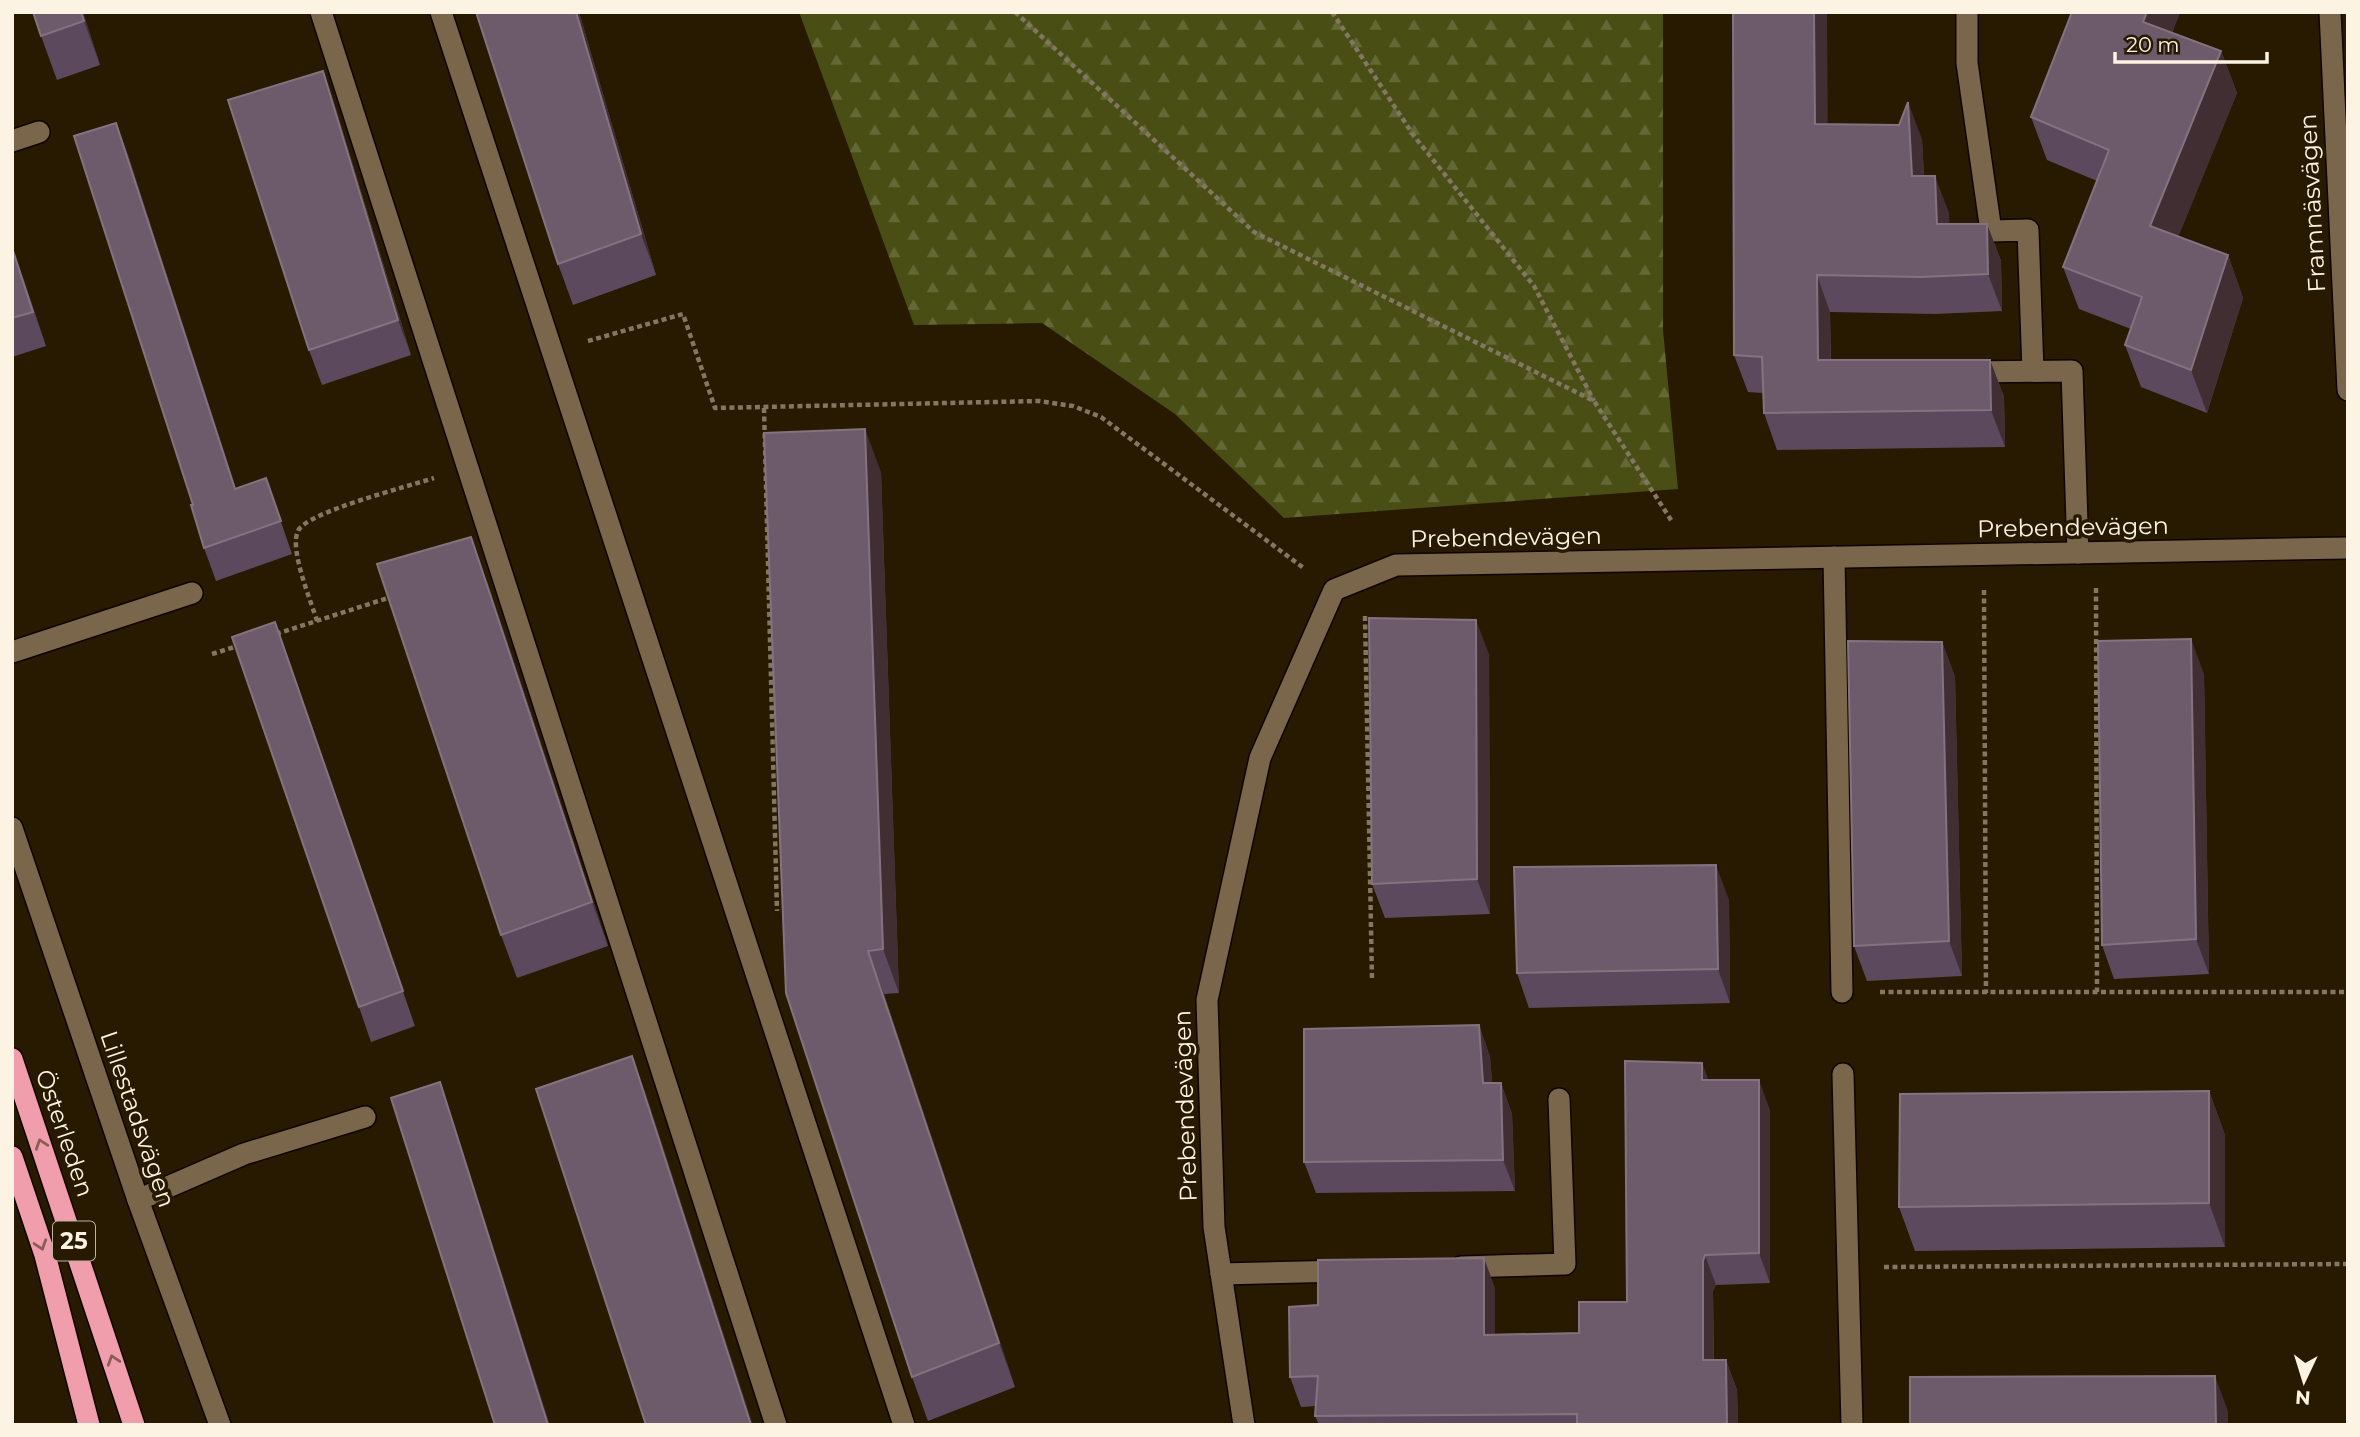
<svg xmlns="http://www.w3.org/2000/svg" width="2360" height="1437" viewBox="0 0 2360 1437" font-family="Montserrat,sans-serif">
  <style>
    .forest { fill: url(#forest-firs) }
    .lines { fill: none; stroke-linecap: round; stroke-linejoin: round }
    .lane-casing { stroke: #100400; stroke-width: 24 }
    .street-casing { stroke: #100400; stroke-width: 24 }
    .highway-casing { stroke: #100400; stroke-width: 24 }
    .path { stroke: #837662; stroke-width: 4.5; stroke-dasharray: 5 3.5; stroke-linecap: butt }
    .lane { stroke: #79664b; stroke-width: 21 }
    .street { stroke: #79664b; stroke-width: 21 }
    .highway { stroke: #f09eac; stroke-width: 21 }
    .wall { fill: #5c495e }
    .shaded-wall { fill: #402e33 }
    .building { fill: #6d5b6c; stroke: #84737f; stroke-width: 2 }
    .oneway { stroke: #8c5c56 }
    .labels { text-anchor: middle; dominant-baseline: central; stroke-width: 7; stroke-linejoin: round; paint-order: stroke }
    .shield { fill: #281901; stroke: #bdb29f; stroke-width: 2 }
    .shield-label { font-size: 23px; font-weight: bold; fill: #fdf3e3 }
    .street-label { font-size: 24px; fill: #fdf3e3; stroke: #281901 }
  </style>
  <defs>
    <pattern id="forest-firs" width="22" height="20" patternUnits="userSpaceOnUse" patternTransform="scale(1.75)"><rect width="22" height="20" fill="#484e14"/><path d="M5 1l3.5 6h-7zM16 11l3.5 6h-7z" fill="#636836"/></pattern>
  </defs>
  <rect width="100%" height="100%" fill="#281901"/>
  <polygon class="forest" points="799,12 1663,12 1663,330 1678,489 1284,518 1175,414 1042,323 914,325"/>
  <g class="lines">
    <g class="lane-casing">
      <g id="lane">
        <polyline points="321,12 776,1425"/>
        <polyline points="441,12 904,1425"/>
        <polyline points="1967,12 1967,63 1991,231 2028,230 2033,371"/>
        <polyline points="12,141 39,132"/>
        <polyline points="1966,372 2072,371 2078,553"/>
        <polyline points="1834,557 1842,992"/>
        <polyline points="12,652 192,593"/>
        <polyline points="1843,1074 1852,1425"/>
        <polyline points="138,1200 244,1154 365,1117"/>
        <polyline points="1461,1267 1565,1264 1559,1099"/>
        <polyline points="1221,1274 1345,1271"/>
      </g>
    </g>
    <g class="street-casing">
      <g id="street">
        <polyline points="2330,12 2348,390"/>
        <polyline points="12,828 138,1200 220,1425"/>
        <polyline points="1244,1425 1214,1227 1207,1000 1260,758 1334,590 1396,565 2348,548"/>
      </g>
    </g>
    <g class="highway-casing">
      <g id="highway">
        <polyline points="12,1059 134,1425"/>
        <polyline points="12,1157 45,1255 89,1425"/>
      </g>
    </g>
    <g class="path">
      <polyline points="1015,12 1254,232 1594,401 1673,523"/>
      <polyline points="1332,12 1414,136 1534,286 1594,401"/>
      <polyline points="588,341 683,314 715,408 1039,401 1073,406 1101,417 1305,569"/>
      <polyline points="764,408 777,911"/>
      <polyline points="2096,588 2097,992"/>
      <polyline points="1984,590 1986,993"/>
      <polyline points="1365,616 1372,979"/>
      <path d="M 317,621 C 311,601 289,549 298,531 C 306,512 410,486 434,478"/>
      <polyline points="276,634 394,596"/>
      <polyline points="212,654 241,645"/>
      <polyline points="1880,992 2348,992"/>
      <polyline points="1884,1267 2348,1264"/>
    </g>
    <use href="#lane" class="lane"/>
    <use href="#street" class="street"/>
    <use href="#highway" class="highway"/>
  </g>
  <g class="wall">
    <polygon points="83,12 100,65 57,80 41,36"/>
    <polygon points="476,12 579,12 656,275 573,305 558,264"/>
    <polygon points="2180,12 2172,33 2221,51 2237,93 2178,237 2228,255 2243,298 2207,413 2141,387 2125,345 2131,329 2079,309 2063,267 2097,181 2047,160 2031,117"/>
    <polygon points="323,71 335,106 411,355 322,385 309,350"/>
    <polygon points="116,123 128,155 236,489 266,478 292,554 216,581 204,548"/>
    <polygon points="1828,124 1922,139 1924,176 1949,213 1949,224 1987,224 2001,261 2002,311 1935,314 1830,312 1831,360 1990,360 2004,397 2005,447 1777,450 1764,413 1763,393 1748,392 1734,355"/>
    <polygon points="12,245 46,346 12,357"/>
    <polygon points="881,472 899,993 884,994 1015,1387 928,1421 912,1377 786,993"/>
    <polygon points="487,581 608,946 517,978 501,935"/>
    <polygon points="275,622 415,1026 371,1042 359,1007"/>
    <polygon points="1942,642 1955,677 1962,976 1867,981 1854,946"/>
    <polygon points="1489,654 1490,914 1385,918 1372,884"/>
    <polygon points="2204,674 2209,974 2114,979 2102,945"/>
    <polygon points="1729,900 1730,1003 1529,1008 1517,973"/>
    <polygon points="1479,1025 1490,1057 1492,1083 1501,1083 1512,1114 1515,1191 1316,1193 1304,1162"/>
    <polygon points="1702,1063 1708,1080 1770,1110 1770,1283 1716,1285 1713,1291 1714,1360 1726,1360 1737,1390 1738,1425 1319,1425 1315,1416 1316,1406 1301,1407 1290,1377 1318,1305 1495,1288 1495,1334 1579,1333 1627,1302"/>
    <polygon points="2209,1091 2225,1135 2225,1247 1915,1251 1899,1207"/>
  </g>
  <g class="shaded-wall">
    <polygon points="81,12 83,12 100,65 84,21"/>
    <polygon points="576,12 579,12 656,275 641,234"/>
    <polygon points="1814,12 1827,12 1828,161 1815,124"/>
    <polygon points="2147,12 2180,12 2159,65 2143,22"/>
    <polygon points="2221,51 2237,93 2165,269 2150,226"/>
    <polygon points="323,71 335,106 411,355 398,320"/>
    <polygon points="1908,102 1922,139 1926,213 1912,176"/>
    <polygon points="116,123 128,155 247,522 235,489"/>
    <polygon points="1935,176 1949,213 1951,261 1937,224"/>
    <polygon points="1987,224 2001,261 2002,311 1988,274"/>
    <polygon points="12,245 46,346 12,248"/>
    <polygon points="2228,255 2243,298 2207,413 2191,370"/>
    <polygon points="1817,275 1830,312 1831,397 1818,360"/>
    <polygon points="1990,360 2004,397 2005,447 1991,410"/>
    <polygon points="865,429 881,472 899,993 883,949"/>
    <polygon points="471,537 487,581 608,946 592,902"/>
    <polygon points="1476,620 1489,654 1490,914 1477,879"/>
    <polygon points="275,622 288,657 415,1026 403,991"/>
    <polygon points="2191,639 2204,674 2209,974 2196,939"/>
    <polygon points="1942,642 1955,677 1962,976 1949,941"/>
    <polygon points="1716,865 1729,900 1730,1003 1718,969"/>
    <polygon points="868,951 884,994 1015,1387 999,1343"/>
    <polygon points="1479,1025 1490,1057 1495,1114 1483,1083"/>
    <polygon points="632,1056 648,1100 753,1425 751,1425"/>
    <polygon points="1702,1063 1713,1092 1702,1080"/>
    <polygon points="1759,1080 1770,1110 1770,1283 1759,1253"/>
    <polygon points="440,1082 455,1126 550,1425 548,1425"/>
    <polygon points="1501,1083 1512,1114 1515,1191 1503,1160"/>
    <polygon points="2209,1091 2225,1135 2225,1247 2209,1203"/>
    <polygon points="1705,1255 1716,1285 1713,1291 1714,1390 1703,1360 1703,1261"/>
    <polygon points="1484,1258 1495,1288 1495,1365 1484,1335"/>
    <polygon points="1726,1360 1737,1390 1738,1425 1727,1425"/>
    <polygon points="2215,1376 2228,1411 2228,1425 2216,1425"/>
  </g>
  <g class="building">
    <polygon points="33,12 81,12 84,21 41,36"/>
    <polygon points="476,12 576,12 641,234 558,264"/>
    <polygon points="1733,12 1814,12 1815,124 1899,125 1908,102 1912,176 1935,176 1937,224 1987,224 1988,274 1921,277 1817,275 1818,360 1990,360 1991,410 1764,413 1762,357 1734,355"/>
    <polygon points="2072,12 2147,12 2143,22 2221,51 2150,226 2228,255 2191,370 2125,345 2142,297 2063,267 2109,150 2031,117"/>
    <polygon points="323,71 398,320 309,350 228,100"/>
    <polygon points="116,123 235,489 266,478 281,521 204,548 191,505 193,505 74,136"/>
    <polygon points="12,248 33,312 12,318"/>
    <polygon points="865,429 883,949 868,951 999,1343 912,1377 786,993 764,433"/>
    <polygon points="471,537 592,902 501,935 377,564"/>
    <polygon points="1369,618 1476,620 1477,879 1372,884"/>
    <polygon points="275,622 403,991 359,1007 232,637"/>
    <polygon points="2191,639 2196,939 2102,945 2098,641"/>
    <polygon points="1848,641 1942,642 1949,941 1854,946"/>
    <polygon points="1716,865 1718,969 1517,973 1514,867"/>
    <polygon points="1479,1025 1483,1083 1501,1083 1503,1160 1304,1162 1304,1029"/>
    <polygon points="632,1056 751,1425 646,1425 536,1089"/>
    <polygon points="1625,1061 1702,1063 1702,1080 1759,1080 1759,1253 1705,1255 1703,1261 1703,1360 1726,1360 1727,1425 1577,1425 1577,1414 1315,1416 1318,1376 1290,1377 1289,1307 1318,1305 1318,1260 1484,1258 1484,1335 1579,1333 1579,1302 1627,1302"/>
    <polygon points="440,1082 548,1425 495,1425 391,1098"/>
    <polygon points="2209,1091 2209,1203 1899,1207 1900,1094"/>
    <polygon points="2215,1376 2216,1425 1910,1425 1910,1377"/>
  </g>
  <defs><path id="oneway-chevron" d="M-2-3.5L2.5 0L-2 3.5" fill="none" stroke-width="1.6" stroke-linecap="round" stroke-linejoin="round" transform="scale(1.75)"/></defs>
  <g class="oneway">
    <use href="#oneway-chevron" transform="translate(41 1144) rotate(-109)"/>
    <use href="#oneway-chevron" transform="translate(41 1245) rotate(72)"/>
    <use href="#oneway-chevron" transform="translate(113 1360) rotate(-108)"/>
  </g>
  <g class="labels">
    <rect class="shield" x="53" y="1221.5" width="42" height="39" rx="5"/>
    <g class="shield-label">
      <text x="74" y="1241">25</text>
    </g>
    <g class="street-label">
      <text transform="translate(2312 203) rotate(-93)">Framnäsvägen</text>
      <text transform="translate(2073 527) rotate(-1)">Prebendevägen</text>
      <text transform="translate(1506 537) rotate(-1)">Prebendevägen</text>
      <text transform="translate(1185 1106) rotate(-92)">Prebendevägen</text>
      <text transform="translate(138 1119) rotate(71)">Lillestadsvägen</text>
      <text transform="translate(65 1133) rotate(71)">Österleden</text>
    </g>
  </g>
  <rect width="2360" height="1437" fill="none" stroke="#fdf3e3" stroke-width="28"/>
  <g transform="translate(2304 1381) rotate(184)" stroke="#281901" stroke-width="5" paint-order="stroke">
  <path d="M0-5L12 26L0 18L-12 26Z" fill="#fdf3e3"/>
  <text y="-10" font-size="19" font-weight="bold" text-anchor="middle" fill="#fdf3e3">N</text>
  </g>
  <path d="M2115 52v10h152v-10" fill="none" stroke="#fdf3e3" stroke-width="3.5"/>
  <text x="2126" y="52" font-size="21" fill="#fdf3e3" stroke="#281901" stroke-width="5" paint-order="stroke">20 m</text>
</svg>
